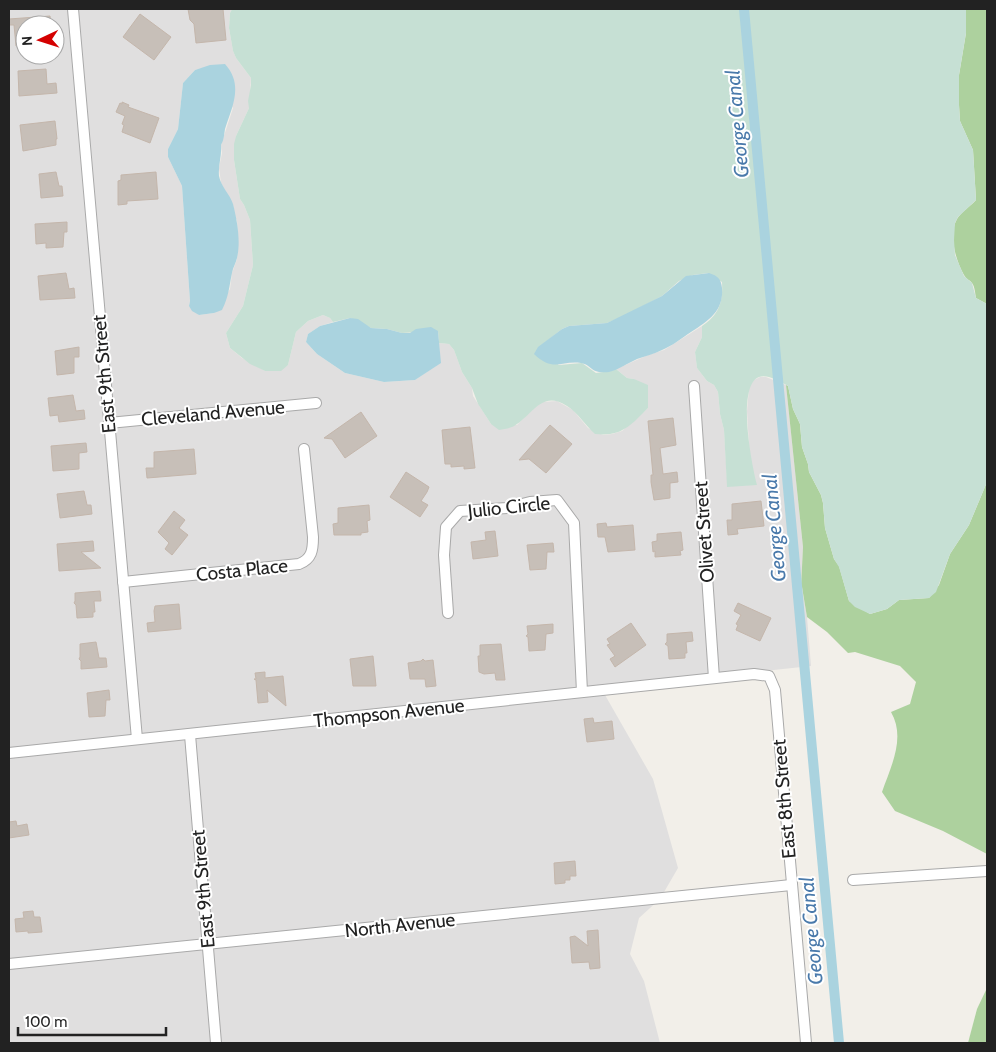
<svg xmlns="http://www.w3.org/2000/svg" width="996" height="1052" viewBox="0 0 996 1052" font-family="Cabin,sans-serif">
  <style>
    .residential { fill: #e0dfdf; fill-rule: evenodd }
    .forest { fill: #add19e }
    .wetland { fill: #c6e0d4 }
    .water { fill: #aad3df }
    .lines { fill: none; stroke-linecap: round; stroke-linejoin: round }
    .canal { stroke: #aad3df; stroke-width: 10 }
    .building { fill: #c7bfb8; stroke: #c4b6ab }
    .street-casing { stroke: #a9a9a9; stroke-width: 12 }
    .street { stroke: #fff; stroke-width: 10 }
    .labels { text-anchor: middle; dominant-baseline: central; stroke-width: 4; stroke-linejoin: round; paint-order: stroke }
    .street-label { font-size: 19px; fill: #222; stroke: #fff }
    .water-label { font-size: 20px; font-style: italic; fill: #4a7aab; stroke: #fff }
  </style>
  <rect width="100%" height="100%" fill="#f2efe9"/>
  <path class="residential" d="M 9,9 L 232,9 L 230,13 L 229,28 L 233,51 L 236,58 L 251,78 L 249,108 L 236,136 L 234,160 L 240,199 L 244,205 L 250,220 L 253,265 L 243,306 L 226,333 L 230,348 L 242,358 L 265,371 L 288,365 L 296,332 L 308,321 L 323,315 L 330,318 L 333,322 L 320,326 L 308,334 L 306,342 L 317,354 L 345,373 L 384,382 L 415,380 L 440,363 L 439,343 L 449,344 L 454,350 L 462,372 L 472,388 L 473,396 L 491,424 L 517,425 L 534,407 L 542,402 L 557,401 L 573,410 L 588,428 L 603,435 L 612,434 L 622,431 L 648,408 L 648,401 L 634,379 L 627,378 L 616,369 L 648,355 L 664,350 L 702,326 L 702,337 L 695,352 L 697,368 L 707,381 L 714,385 L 718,392 L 720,414 L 724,430 L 727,479 L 756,485 L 750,462 L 747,411 L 749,388 L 752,381 L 760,377 L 766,377 L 786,385 L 803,547 L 801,587 L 802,587 L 807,617 L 811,666 L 601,688 L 653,779 L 678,868 L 660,899 L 639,918 L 630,954 L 644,981 L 660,1043 L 9,1043 ZM 25,25 L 55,25 L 55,55 L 25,55 ZM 202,68 L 233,108 L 221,145 L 222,153 L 219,168 L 221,183 L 233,205 L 234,213 L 237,221 L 238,243 L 237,259 L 232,273 L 230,289 L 214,313 L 199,315 L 189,306 L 190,301 L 182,186 L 168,157 L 168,149 L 178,129 L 183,83 L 195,70 Z"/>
  <g class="forest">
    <path d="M 966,9 L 987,9 L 987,304 L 976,298 C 975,293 975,287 972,283 C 970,280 966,279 964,275 C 956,261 948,235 957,219 C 961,212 971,206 976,200 L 973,150 L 960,121 L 959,105 L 959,75 L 966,33 Z"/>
    <path d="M 786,385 L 788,386 L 793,409 L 800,424 L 802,447 L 808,464 L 809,472 L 821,495 L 823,503 L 825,528 L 834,559 L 839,566 L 849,601 L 870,614 L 887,609 L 899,600 L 929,598 L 939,585 L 950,554 L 969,525 L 987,482 L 987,854 L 943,831 L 895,811 L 882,792 C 891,766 906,738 891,712 L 910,704 L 916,682 L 900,666 L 855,652 L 848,653 L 827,632 L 807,617 L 802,587 L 801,587 L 803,547 Z"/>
    <polygon points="987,988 987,1043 968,1043 977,1009"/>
  </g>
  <path class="wetland" d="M 232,9 L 966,9 L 966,33 L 959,75 L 959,105 L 960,121 L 973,150 L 976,200 L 958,217 L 955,223 L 954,240 L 955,255 L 964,276 L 972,283 L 976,298 L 987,304 L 987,482 L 969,525 L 950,554 L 936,592 L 929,598 L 899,600 L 887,609 L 870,614 L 855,607 L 849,601 L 839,567 L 834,559 L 825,528 L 823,503 L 821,495 L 809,472 L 808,464 L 802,447 L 800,424 L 793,409 L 788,386 C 781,382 768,374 759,377 C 736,386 752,466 757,485 L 727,487 L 724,430 L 720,414 L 718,392 L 714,385 L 707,381 L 697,368 L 695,352 L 702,337 L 702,326 C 720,314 723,301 722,282 L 708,273 L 693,275 L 679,281 L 662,296 L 622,317 L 607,323 L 569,326 L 562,329 L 538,348 L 559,365 L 582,363 L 596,373 L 611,371 L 616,369 L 627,378 L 634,379 L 648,385 L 648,408 C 631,425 622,437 595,434 C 585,425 578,413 567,406 C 543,390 534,412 517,424 C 512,428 506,429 499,430 L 491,424 L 478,404 L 472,388 L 462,372 L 454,350 L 449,344 L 439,343 L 438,331 L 402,333 L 387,329 L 371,328 L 350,318 L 333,322 L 330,318 L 323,315 L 308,321 L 296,332 L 288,365 L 281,371 L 265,371 L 250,364 L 230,348 L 226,333 L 243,306 L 253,265 L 250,220 L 244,205 L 240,199 L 234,160 L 234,144 L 236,136 L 249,108 L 248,101 L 251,85 L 251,78 L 236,58 L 233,51 L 229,28 L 230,13 Z"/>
  <g class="water">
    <path d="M 225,64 C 244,85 232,107 225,129 C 224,135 224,140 221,145 C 222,156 218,165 219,176 C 221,187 230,194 233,204 C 237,220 241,241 237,258 C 236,263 233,267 232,273 C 229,287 229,296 222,310 L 214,313 L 199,315 L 192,311 L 189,306 L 190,301 L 182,186 L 168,157 L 168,149 L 178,129 L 183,83 L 195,70 L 210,65 Z"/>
    <path d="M 709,273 C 718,276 721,279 722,288 C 724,311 708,321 691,332 C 682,338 672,346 662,350 C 654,354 645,356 637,359 C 628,363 618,370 609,372 C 589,374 593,365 581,363 C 561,360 554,373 534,354 L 538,347 L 562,329 L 569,326 L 607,323 L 662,296 L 686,276 Z"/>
    <polygon points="350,318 358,319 371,328 387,329 402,333 410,333 416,329 431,327 438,331 441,363 415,380 384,382 345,373 317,354 306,342 308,334 320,326"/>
  </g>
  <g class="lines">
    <polyline class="canal" points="744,9 839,1043"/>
  </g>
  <g class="building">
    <polygon points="188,9 223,9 226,40 196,43 194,24 190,20"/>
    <polygon points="140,14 171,37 154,60 123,37"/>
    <polygon points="50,16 51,25 25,25 25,45 16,46 14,25 9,25 9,19"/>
    <polygon points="46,69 47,84 56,83 57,93 19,96 18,71"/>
    <polygon points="122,102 129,105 128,107 159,118 150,143 122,132 124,125 122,124 125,116 116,112 120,103 122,104"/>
    <polygon points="55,121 57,139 56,139 56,145 23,151 20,125"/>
    <polygon points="56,172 59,186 62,186 63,196 41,198 39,174"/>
    <polygon points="156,172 158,199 127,201 127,204 118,205 118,181 121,180 121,175"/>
    <polygon points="67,222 67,232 64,232 63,247 46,248 46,243 36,244 35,224"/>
    <polygon points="66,273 69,289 74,288 75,298 40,300 38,276"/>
    <polygon points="79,347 79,357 74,357 74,373 57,375 55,351"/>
    <polygon points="73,395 76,411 84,410 85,419 59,422 58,415 50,416 48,398"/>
    <polygon points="361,412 377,436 345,458 332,439 324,438"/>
    <polygon points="673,418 676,445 660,448 663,474 677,472 678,482 670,483 670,498 654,500 651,482 651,475 653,475 648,421"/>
    <polygon points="550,425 572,444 546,473 529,459 519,460"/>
    <polygon points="470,427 475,468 464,469 464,466 451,467 451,464 445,464 442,430"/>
    <polygon points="86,443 87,452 79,453 79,469 53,471 51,446"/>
    <polygon points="194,449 196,474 147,478 146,468 154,468 154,452"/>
    <polygon points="406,472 429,487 427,492 421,501 428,505 420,517 390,497"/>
    <polygon points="84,491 87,505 91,505 92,514 60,518 57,494"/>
    <polygon points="761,501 764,526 737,529 738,534 728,535 727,520 732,520 732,504"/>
    <polygon points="369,505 370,520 367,521 368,532 361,533 361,535 334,535 333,524 338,523 338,508"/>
    <polygon points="174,511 185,520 179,528 188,535 172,555 165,549 169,543 158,532"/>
    <polygon points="606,523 607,527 633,525 635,550 608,552 605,537 598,537 597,524"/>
    <polygon points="495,531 498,556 473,559 471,542 486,540 485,532"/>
    <polygon points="681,532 683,550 680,551 681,555 655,557 655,551 653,552 652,542 657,541 657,534"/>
    <polygon points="93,541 94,551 81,552 101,568 59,571 57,544"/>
    <polygon points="553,543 554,552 547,552 546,569 530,570 527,545"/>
    <polygon points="100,591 101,601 94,601 95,612 93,612 93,617 77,618 76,605 74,603 75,601 75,593"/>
    <polygon points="738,603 771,618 760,641 736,630 738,625 736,624 741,615 734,611"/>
    <polygon points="179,604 181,629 148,632 147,623 155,622 154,611 155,606"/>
    <polygon points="631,623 646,645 615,667 610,659 615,656 607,645 610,644 607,639"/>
    <polygon points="553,624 553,633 546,634 545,650 529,651 528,637 526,636 528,634 527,626"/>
    <polygon points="692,632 693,641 686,642 687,653 685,653 685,658 669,659 668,646 665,644 667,642 667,634"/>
    <polygon points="96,642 99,658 106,658 107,667 81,669 81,661 79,659 80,657 80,644"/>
    <polygon points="501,644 505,680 496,680 495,673 484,674 479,672 478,656 480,656 480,645"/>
    <polygon points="373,656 376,686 353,686 350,659"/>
    <polygon points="423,659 425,661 433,660 436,686 426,687 425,679 410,679 408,663 421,661"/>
    <polygon points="265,672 265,678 283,676 286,706 267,690 268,702 258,703 256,680 254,679 256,679 255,673"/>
    <polygon points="109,690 110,700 106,700 105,716 89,717 87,693"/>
    <polygon points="593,718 594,723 612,721 614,739 587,742 584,719"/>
    <polygon points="16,821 17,826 27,824 29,835 9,838 9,822"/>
    <polygon points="575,861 576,876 570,876 570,880 565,880 565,883 555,884 554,863"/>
    <polygon points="33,911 34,917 40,917 42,932 28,933 28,931 16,932 15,919 24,918 23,912"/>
    <polygon points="598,930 600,968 590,969 589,962 572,963 570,937 575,936 588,946 587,931"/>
  </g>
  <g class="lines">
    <g class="street-casing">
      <g id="street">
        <polyline points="73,9 137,739"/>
        <polyline points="694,386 714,678"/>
        <polyline points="109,423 316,403"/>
        <path d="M 123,582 L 299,564 C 312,559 313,550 313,537 L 304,449"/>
        <polyline points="448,613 444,555 446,527 460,511 507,508 530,502 557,500 574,523 582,692"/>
        <polyline points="190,735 216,1043"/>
        <polyline points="9,753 754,674 769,676 775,690 806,1043"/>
        <polyline points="853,880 987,871"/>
        <polyline points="9,964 791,885"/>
      </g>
    </g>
    <use href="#street" class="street"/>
  </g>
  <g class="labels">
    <g class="street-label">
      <text transform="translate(104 374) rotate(-95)">East 9th Street</text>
      <text transform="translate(213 413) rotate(-5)">Cleveland Avenue</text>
      <text transform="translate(509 507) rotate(-6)">Julio Circle</text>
      <text transform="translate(704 532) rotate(-94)">Olivet Street</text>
      <text transform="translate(242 570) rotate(-6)">Costa Place</text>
      <text transform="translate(389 713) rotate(-6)">Thompson Avenue</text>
      <text transform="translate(784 799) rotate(-95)">East 8th Street</text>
      <text transform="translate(203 889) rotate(-95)">East 9th Street</text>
      <text transform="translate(400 925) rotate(-6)">North Avenue</text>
    </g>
    <g class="water-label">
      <text transform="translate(737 124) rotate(-95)">George Canal</text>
      <text transform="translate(774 528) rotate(-95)">George Canal</text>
      <text transform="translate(811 931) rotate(-95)">George Canal</text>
    </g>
  </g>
  <rect width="996" height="1052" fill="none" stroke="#222222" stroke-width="20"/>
  <g transform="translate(40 40) rotate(266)"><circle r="24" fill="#ffffff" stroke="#a7a7a7"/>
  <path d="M0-4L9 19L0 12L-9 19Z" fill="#d40000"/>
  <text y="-8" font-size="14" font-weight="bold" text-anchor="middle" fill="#222222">N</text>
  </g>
  <path d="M18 1027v8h148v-8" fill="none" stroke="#222222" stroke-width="2.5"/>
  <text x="25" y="1027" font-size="15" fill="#222222" stroke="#ffffff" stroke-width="4" paint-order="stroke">100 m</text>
</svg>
